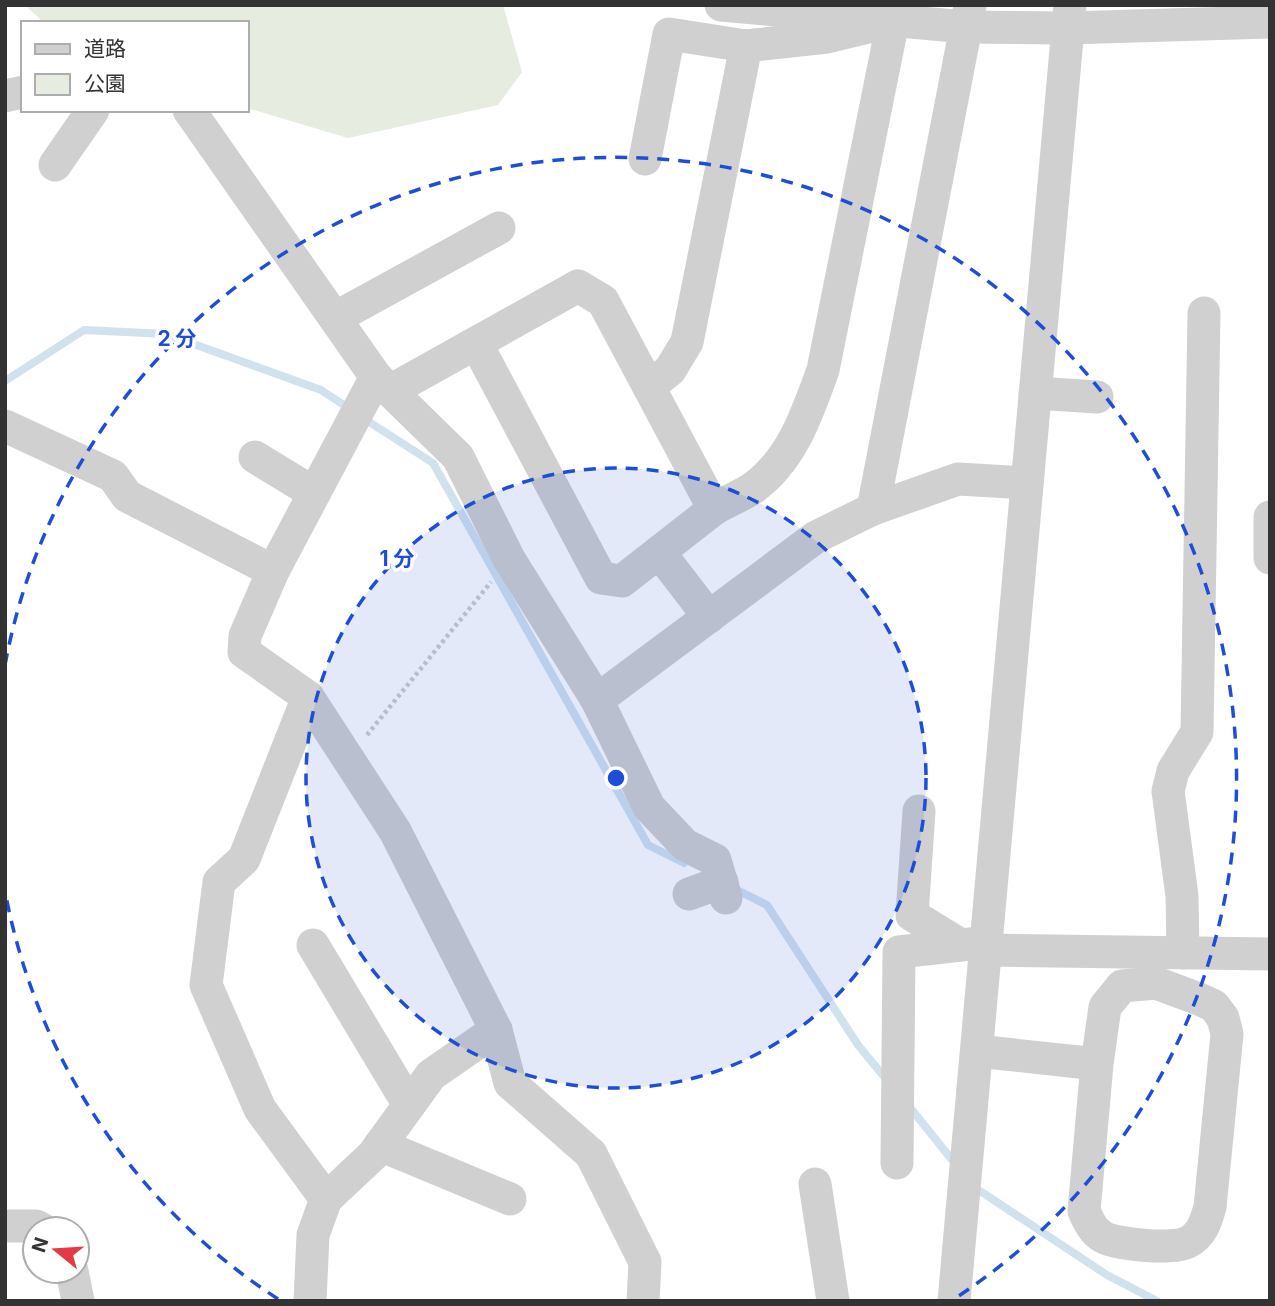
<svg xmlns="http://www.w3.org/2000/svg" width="1275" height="1306" viewBox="0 0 1275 1306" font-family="Inter,'Noto Sans JP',sans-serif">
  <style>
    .green { fill: #e6ecdf }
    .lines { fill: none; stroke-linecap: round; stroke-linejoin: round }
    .stream { stroke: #cfe2ee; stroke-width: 8 }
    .path { stroke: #cdcdcd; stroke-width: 4.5; stroke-dasharray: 3.5 3.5; stroke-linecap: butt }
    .minor { stroke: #d0d0d0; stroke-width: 33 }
    .ring { fill: none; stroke: #1d4ed8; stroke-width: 3.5; stroke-dasharray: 12 9 }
    .centre { fill: #1d4ed8; stroke: #fff; stroke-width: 3.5 }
    .ring-label { font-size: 21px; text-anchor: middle; font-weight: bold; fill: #1d4ed8; stroke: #fff; stroke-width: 7; stroke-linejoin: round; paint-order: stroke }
  </style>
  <rect width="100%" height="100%" fill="#fff"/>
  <polygon class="green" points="25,5 503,5 522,72 498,105 348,138 247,108 247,23 44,23"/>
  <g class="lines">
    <g class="stream">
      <polyline points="5,381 84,330 166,334 321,390 350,409"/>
      <polyline points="363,418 433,463 648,845 684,863"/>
      <polyline points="733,888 767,905 858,1045 886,1079"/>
      <polyline points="908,1105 957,1166"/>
      <polyline points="974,1187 1107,1275 1157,1301"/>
    </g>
    <polyline class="path" points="367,735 491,582"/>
    <g class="minor">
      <polyline points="721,5 966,27 1067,28 1270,22"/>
      <polyline points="5,96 23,92"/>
      <polyline points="189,110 376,377 458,457 509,559 597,700 816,537 873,509 958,479 1027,483"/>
      <polyline points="645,159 669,34 746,46"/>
      <polyline points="55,165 93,110"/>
      <polyline points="335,318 499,228"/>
      <polyline points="376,377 273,571 245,636 244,652 308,697 395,831 496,1030 510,1083 591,1154 645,1262 643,1301"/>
      <path d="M 649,387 L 670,370 L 687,342 L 746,46 L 827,37 L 893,21 L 823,370 C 807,414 792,460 753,488 C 741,496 726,502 714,509"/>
      <polyline points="390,391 578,286 603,301 714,509 622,581 601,578 476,343"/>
      <polyline points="1035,393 1097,397"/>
      <polyline points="5,426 113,476 127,496 273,571"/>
      <polyline points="255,457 314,493"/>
      <polyline points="873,509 970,6"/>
      <polyline points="1270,517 1270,558"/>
      <polyline points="659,552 709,617"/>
      <polyline points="308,697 244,859 219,882 206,985 260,1109 326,1199 373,1155 431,1075 496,1030"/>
      <polyline points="597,700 649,807 685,845 715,860 726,898"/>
      <polyline points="919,811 912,915 961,945"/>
      <polyline points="689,894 722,882"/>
      <polyline points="313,945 409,1105"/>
      <polyline points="987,950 1270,954"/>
      <polyline points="1183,953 1182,896 1168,791 1173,771 1197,732 1204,313"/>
      <path d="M 977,1051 L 1097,1064 L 1084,1211 C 1089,1222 1093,1231 1103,1237 C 1118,1245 1174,1250 1188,1242 C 1202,1235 1206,1221 1210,1207 L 1227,1034 L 1223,1018 L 1214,1006 L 1199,999 L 1156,983 L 1122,986 L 1105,1007 L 1097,1064"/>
      <polyline points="380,1145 510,1199"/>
      <polyline points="897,1163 899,952 988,942"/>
      <polyline points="815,1184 833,1301"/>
      <polyline points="5,1226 36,1226 42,1229"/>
      <polyline points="72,1271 78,1301"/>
      <polyline points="310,1301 313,1235 326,1199"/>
      <polyline points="954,1301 1070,5"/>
    </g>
  </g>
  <circle cx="616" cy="778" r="310" fill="#1d4ed8" fill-opacity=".12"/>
  <g class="ring">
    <circle cx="616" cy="778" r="310"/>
    <path d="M278 1299A621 621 0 0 1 5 891M5 665A621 621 0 1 1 954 1299"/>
  </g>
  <circle cx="616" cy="778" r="10" class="centre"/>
  <g class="ring-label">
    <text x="177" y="346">2 分</text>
    <text x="397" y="566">1 分</text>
  </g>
  <rect width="1275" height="1306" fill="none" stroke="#333333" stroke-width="14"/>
  <rect x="21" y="21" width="228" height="91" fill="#ffffff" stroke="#adadad" stroke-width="2"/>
  <rect x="35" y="44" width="35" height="10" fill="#d0d0d0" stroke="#adadad" stroke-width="2"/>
  <text x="84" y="56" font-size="21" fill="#333333">道路</text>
  <rect x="35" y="74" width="35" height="21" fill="#e6ecdf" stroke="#adadad" stroke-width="2"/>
  <text x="84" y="91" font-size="21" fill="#333333">公園</text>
  <g transform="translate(56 1250) rotate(288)"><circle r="33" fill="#ffffff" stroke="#adadad" stroke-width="2"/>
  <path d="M0-5L12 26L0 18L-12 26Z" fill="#e63946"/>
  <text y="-10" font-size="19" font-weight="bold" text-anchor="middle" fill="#333333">N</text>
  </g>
</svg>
